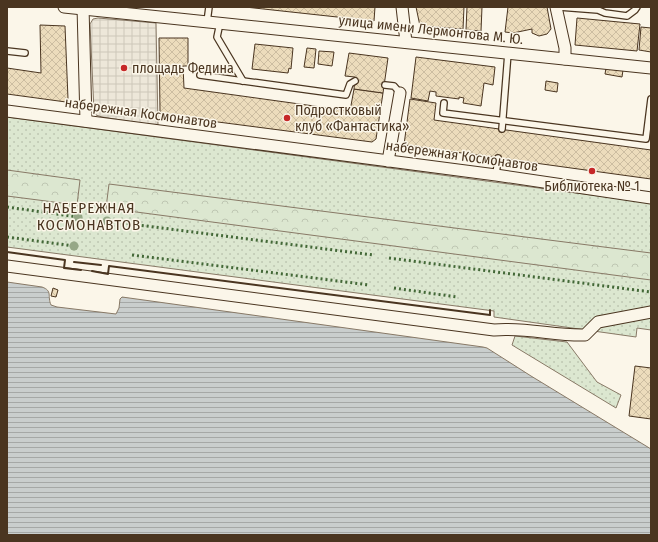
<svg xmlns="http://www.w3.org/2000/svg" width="658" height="542" viewBox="0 0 658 542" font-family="'Fira Sans Condensed',sans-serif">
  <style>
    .grass { fill: url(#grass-dots); stroke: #887966 }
    .forest { fill: url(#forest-crowns); stroke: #887966 }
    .plaza { fill: url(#plaza-grid); stroke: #887966 }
    .water { fill: url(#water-rules); stroke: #887966 }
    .building { fill: url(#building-cross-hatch); stroke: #4a3520 }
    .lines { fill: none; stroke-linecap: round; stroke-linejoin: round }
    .lane-casing { stroke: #4a3520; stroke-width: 8 }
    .street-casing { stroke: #4a3520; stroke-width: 13 }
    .lane { stroke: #fbf6e9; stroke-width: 5.5 }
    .street { stroke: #fbf6e9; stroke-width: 11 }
    .hedge { stroke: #436837; stroke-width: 3; stroke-dasharray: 2 3; stroke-linecap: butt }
    .wall { stroke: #4a3520; stroke-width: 2 }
    .tree { fill: #96a887 }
    .poi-dot { fill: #c62828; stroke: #fbf6e9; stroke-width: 1.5 }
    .labels { text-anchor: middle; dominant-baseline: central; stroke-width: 3; stroke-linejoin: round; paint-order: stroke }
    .street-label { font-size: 14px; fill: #4a3520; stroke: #fbf6e9 }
    .poi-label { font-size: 14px; fill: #4a3520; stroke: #fbf6e9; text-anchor: start }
    .neighbourhood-label { font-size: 15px; letter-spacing: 1px; fill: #4a3520; stroke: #fbf6e9 }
  </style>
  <defs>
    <pattern id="grass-dots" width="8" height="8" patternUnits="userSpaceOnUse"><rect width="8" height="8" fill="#dce7d0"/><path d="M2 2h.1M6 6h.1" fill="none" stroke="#bec7b2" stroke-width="1.8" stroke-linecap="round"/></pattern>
    <pattern id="forest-crowns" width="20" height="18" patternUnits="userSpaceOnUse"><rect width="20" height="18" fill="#dce7d0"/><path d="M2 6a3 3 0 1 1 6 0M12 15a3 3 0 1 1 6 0" fill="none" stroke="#bec7b2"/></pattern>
    <pattern id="plaza-grid" width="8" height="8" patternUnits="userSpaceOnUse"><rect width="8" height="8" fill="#ede7d9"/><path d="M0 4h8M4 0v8" fill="none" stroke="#cdc7ba"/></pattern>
    <pattern id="water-rules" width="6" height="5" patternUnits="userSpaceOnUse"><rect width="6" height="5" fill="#c9cecd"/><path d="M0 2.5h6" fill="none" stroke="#a5a8a6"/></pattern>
    <pattern id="building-cross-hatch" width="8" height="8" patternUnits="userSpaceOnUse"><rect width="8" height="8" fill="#ecdcbc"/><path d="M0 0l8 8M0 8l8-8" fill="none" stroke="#ccbda1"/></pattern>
  </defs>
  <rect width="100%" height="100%" fill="#fbf6e9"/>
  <g class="grass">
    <polygon points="7,117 651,203 651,330 637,328 636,337 494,317 494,311 7,247"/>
    <polygon points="515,336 567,342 597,382 621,395 616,408 512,345"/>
  </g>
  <g class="forest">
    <polygon points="7,170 80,180 77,205 7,196"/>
    <polygon points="109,184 651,253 651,280 106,208"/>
  </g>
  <polygon class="plaza" points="98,18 156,23 158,126 102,117 96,115 94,111 90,24 93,19"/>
  <path class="water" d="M 7,282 L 42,287 C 53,291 47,296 51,305 L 57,307 L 116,314 L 119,308 L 120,299 L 122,297 L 483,347 L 487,348 L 531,376 L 651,449 L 651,535 L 7,535 Z"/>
  <g class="building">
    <polygon points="245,7 375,7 374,21"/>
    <polygon points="416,7 464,7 463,29 420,26"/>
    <polygon points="467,7 482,7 481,31 466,30"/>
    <polygon points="508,7 547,7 551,29 547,34 539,36 532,33 532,29 513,33 505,32"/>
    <polygon points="577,18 640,24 637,51 575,45"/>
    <polygon points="40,25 65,26 68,99 66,102 7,94 7,68 41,73"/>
    <polygon points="641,27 651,28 651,52 639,50"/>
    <polygon points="159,38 188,38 188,66 183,66 184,88 350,111 354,89 383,93 376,139 372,142 164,115 160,111"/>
    <polygon points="255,44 293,48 291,69 289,68 288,73 252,69"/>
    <polygon points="307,48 316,49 314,68 304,67"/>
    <polygon points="319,51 334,52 332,66 318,64"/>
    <polygon points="349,53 388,58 383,93 354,89 355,77 345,76"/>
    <polygon points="416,57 495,67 493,85 484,83 481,106 463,103 464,98 459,97 459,99 436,96 436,92 430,91 428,101 411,98"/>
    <polygon points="606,68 623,70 622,77 605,74"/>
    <polygon points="546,81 558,83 557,92 545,90"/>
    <polygon points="410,99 436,103 434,120 651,150 651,179 404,145"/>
    <polygon points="53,288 58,290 56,297 51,296"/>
    <polygon points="635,366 651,368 651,419 629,416"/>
  </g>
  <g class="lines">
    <g class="lane-casing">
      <g id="lane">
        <polyline points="559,7 598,10 605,13 627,16 635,10 637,7"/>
        <polyline points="207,22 209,7"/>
        <polyline points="220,23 217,37 243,81"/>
        <polyline points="7,51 25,53"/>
        <polyline points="200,75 346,95 350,84 355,81"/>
        <polyline points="385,85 394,86 400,93"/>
        <polyline points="444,103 443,113 646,139 651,99"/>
        <polyline points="502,129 508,53"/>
        <polyline points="496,175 498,158"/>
      </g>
    </g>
    <g class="street-casing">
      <g id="street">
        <polyline points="64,7 651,68"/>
        <polyline points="83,7 86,121"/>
        <polyline points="402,7 406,42"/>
        <polyline points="556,7 565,48 565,59"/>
        <polyline points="7,111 496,175 651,198"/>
        <polyline points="388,161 400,93"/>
        <path d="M 7,266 L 494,330 C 525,327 555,336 585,335 L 598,322 L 651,312"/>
      </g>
    </g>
    <use href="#lane" class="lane"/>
    <use href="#street" class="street"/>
    <g class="hedge">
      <polyline points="7,207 78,217"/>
      <polyline points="107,221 373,255"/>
      <polyline points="7,237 74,246"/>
      <polyline points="132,255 370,285"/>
      <polyline points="389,258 651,292"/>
      <polyline points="394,288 457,297"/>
    </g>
    <g class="wall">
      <polyline points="7,252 65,260 64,268 81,270"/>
      <polyline points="74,262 101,265"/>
      <polyline points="92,271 108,274 109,266 490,315 490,310"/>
    </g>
  </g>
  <g class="tree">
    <circle cx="78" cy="217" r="4.5"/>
    <circle cx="107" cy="221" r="4.5"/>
    <circle cx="74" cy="246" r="4.5"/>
  </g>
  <g class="poi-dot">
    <circle cx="124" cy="68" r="4"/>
    <circle cx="287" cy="118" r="4"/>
    <circle cx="592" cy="171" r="4"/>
  </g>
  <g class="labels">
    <g class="street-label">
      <text transform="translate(431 30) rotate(6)">улица имени Лермонтова М. Ю.</text>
      <text transform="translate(141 113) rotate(8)">набережная Космонавтов</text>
      <text transform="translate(462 156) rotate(8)">набережная Космонавтов</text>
    </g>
    <g class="poi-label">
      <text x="132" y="68">площадь Федина</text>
      <text x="295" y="110">Подростковый<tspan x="295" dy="16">клуб «Фантастика»</tspan></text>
      <text x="592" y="186" text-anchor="middle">Библиотека № 1</text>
    </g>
    <g class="neighbourhood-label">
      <text x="89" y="208">НАБЕРЕЖНАЯ<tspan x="89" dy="17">КОСМОНАВТОВ</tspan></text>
    </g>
  </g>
  <rect width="658" height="542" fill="none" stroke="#4a3520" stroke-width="16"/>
</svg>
